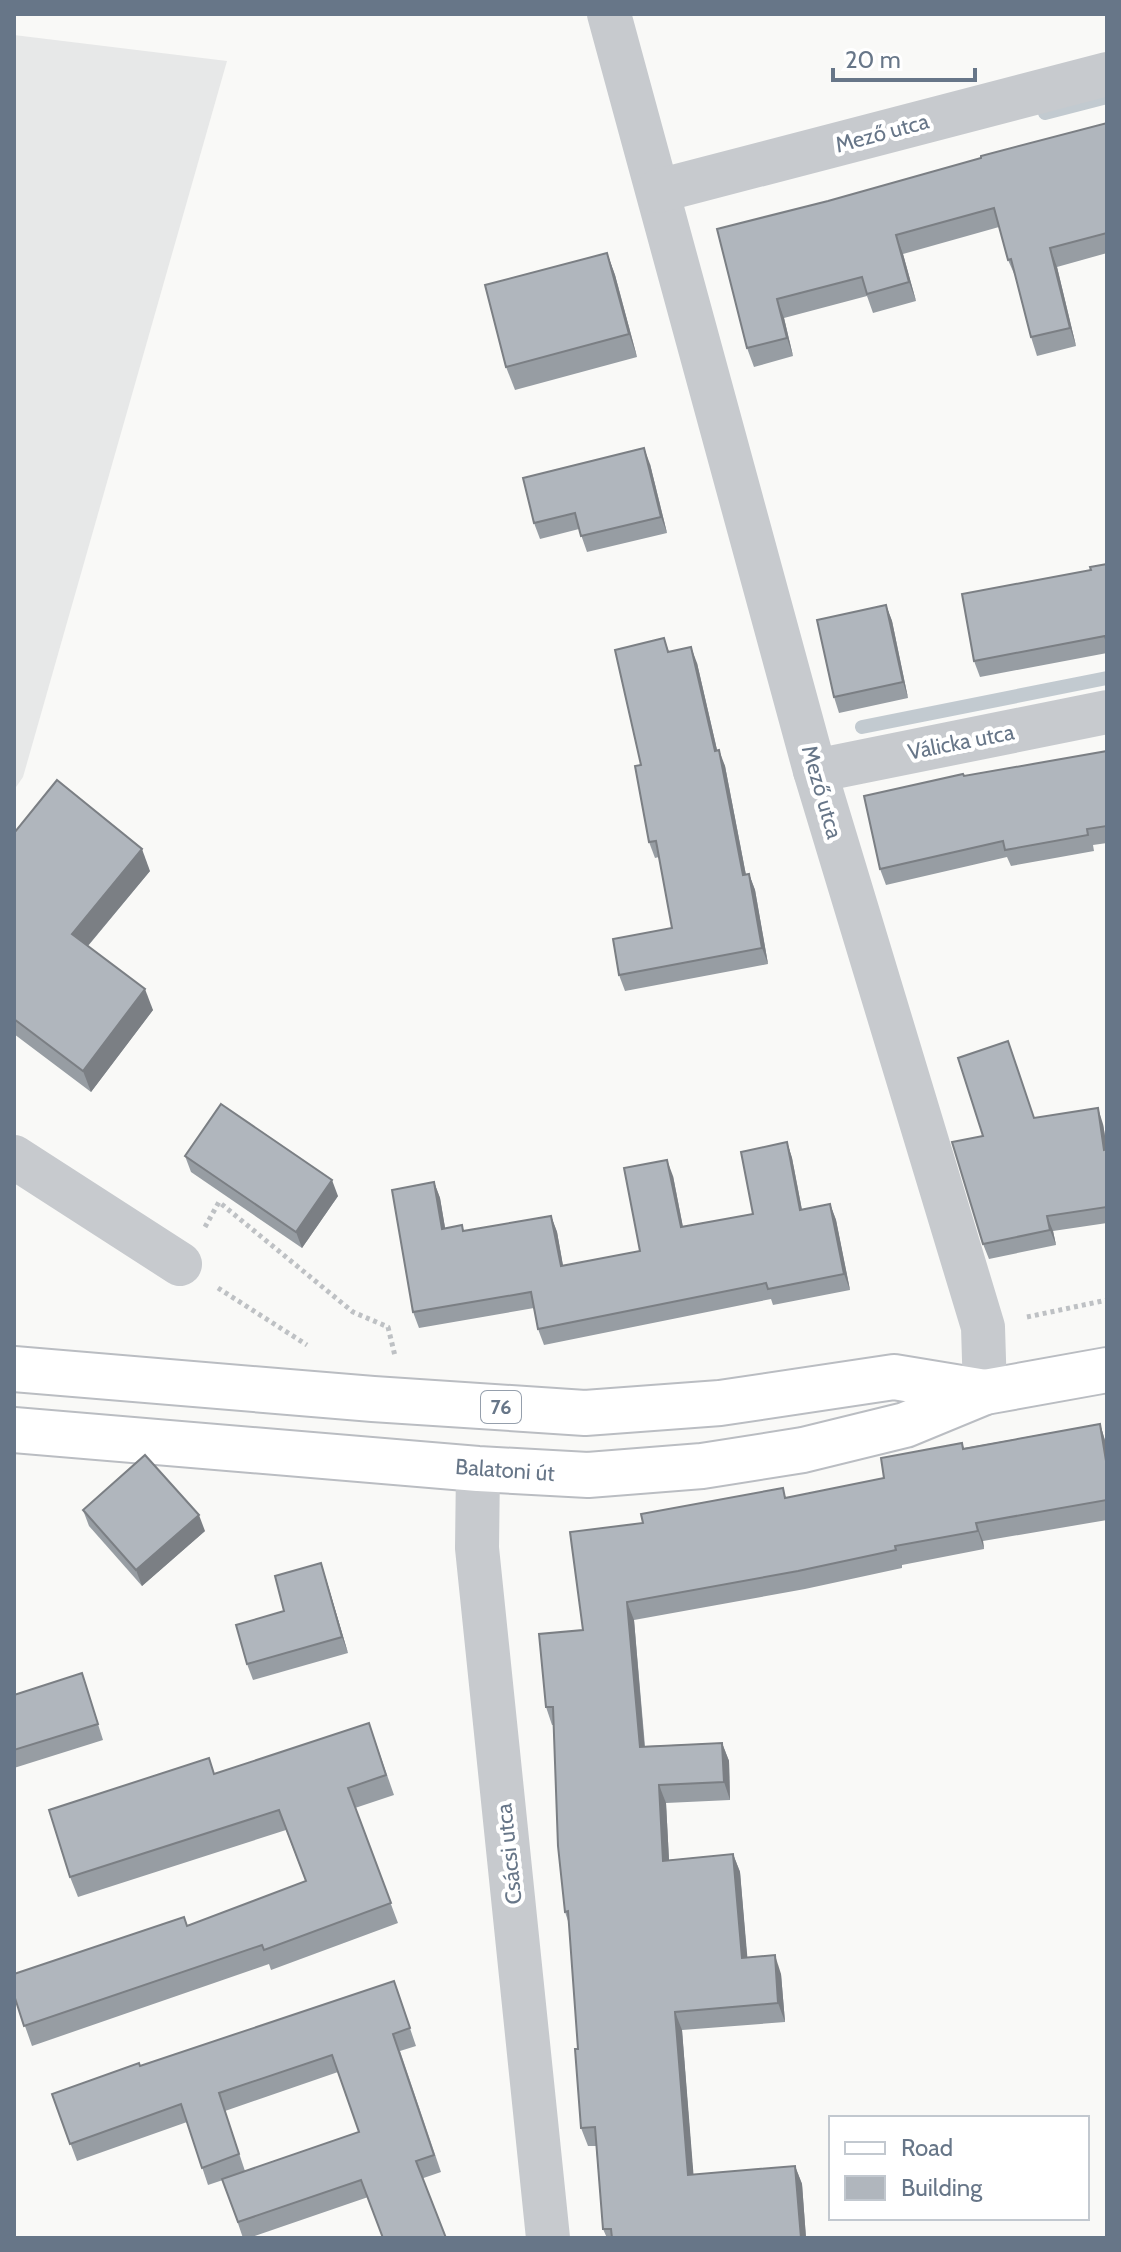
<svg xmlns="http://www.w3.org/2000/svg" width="1121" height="2252" viewBox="0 0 1121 2252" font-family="Cabin,sans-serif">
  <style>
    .built { fill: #e7e8e8 }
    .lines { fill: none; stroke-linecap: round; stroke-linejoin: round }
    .stream { stroke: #c2cad0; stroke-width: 14 }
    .major-casing { stroke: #babdc2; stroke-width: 48 }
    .path { stroke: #bec1c4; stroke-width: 5; stroke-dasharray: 4 4; stroke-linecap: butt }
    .minor { stroke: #c7cace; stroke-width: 44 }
    .major { stroke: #fff; stroke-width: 44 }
    .wall { fill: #979da3; fill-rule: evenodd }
    .shaded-wall { fill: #7b7f84 }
    .building { fill: #b0b6bd; stroke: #7b7f84; stroke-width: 2 }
    .labels { text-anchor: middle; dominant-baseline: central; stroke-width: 8; stroke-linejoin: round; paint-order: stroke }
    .shield { fill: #fff; stroke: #959fac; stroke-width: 2 }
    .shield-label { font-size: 20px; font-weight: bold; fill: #677688 }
    .street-label { font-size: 22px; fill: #677688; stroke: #fff }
  </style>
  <rect width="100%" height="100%" fill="#f9f9f7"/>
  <polygon class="built" points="14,35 227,61 23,777 14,790"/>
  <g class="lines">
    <g class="stream">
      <polyline points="1045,113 1107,97"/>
      <polyline points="862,727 1107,678"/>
    </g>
    <g class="major-casing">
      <g id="major">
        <polyline points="14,1369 373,1399 585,1413 720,1403 894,1377 985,1392"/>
        <polyline points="14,1430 478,1469 588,1475 702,1466 803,1450 905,1425 985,1392 1107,1370"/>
      </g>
    </g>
    <g class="path">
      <polyline points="205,1227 219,1202 353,1312 388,1327 395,1356"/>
      <polyline points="218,1288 307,1345"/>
      <polyline points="1027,1317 1107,1300"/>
    </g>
    <g class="minor">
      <polyline points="609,14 815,771 983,1327 985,1392"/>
      <polyline points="658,191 1107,74"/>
      <polyline points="815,771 1107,712"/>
      <polyline points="14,1157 180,1264"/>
      <polyline points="478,1469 477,1548 548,2238"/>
    </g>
    <use href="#major" class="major"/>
  </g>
  <g class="wall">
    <polygon points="1107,123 1107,253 1057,267 1076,346 1037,356 1031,337 1016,278 1008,260 999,227 903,254 916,301 873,313 867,296 784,318 793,356 754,367 747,348 828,201"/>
    <polygon points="607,253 615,275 637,357 515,390 506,367"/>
    <polygon points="650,464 667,533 587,552 579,529 540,539 534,523"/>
    <polygon points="1107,564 1107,653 980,677 974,661 1091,570"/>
    <polygon points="886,605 892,621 908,698 839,713 834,697"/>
    <polygon points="664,638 669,652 697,663 717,750 725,766 746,875 749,874 755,890 768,964 625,991 619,975 672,928 659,857 655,858 649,842 641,765"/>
    <polygon points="1107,751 1107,843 1093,845 1094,851 1011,866 1007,857 886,885 880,869 964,776"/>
    <polygon points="14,833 150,871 88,946 153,1010 91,1092 14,1034"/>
    <polygon points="1034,1118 1103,1124 1107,1148 1107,1223 1053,1231 1056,1245 989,1259 983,1244 983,1136"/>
    <polygon points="787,1142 792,1158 802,1210 830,1204 836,1220 850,1290 773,1305 771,1299 544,1345 538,1329 534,1308 419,1328 413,1312 434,1182 440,1198 445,1228 464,1231 551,1216 557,1232 563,1266 640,1251 673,1176 683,1227 753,1214"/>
    <polygon points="185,1156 338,1196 302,1248 191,1172"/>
    <polygon points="1100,1424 1107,1447 1107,1520 983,1541 984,1549 902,1565 902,1568 805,1589 634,1620 645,1746 722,1743 729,1761 730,1800 666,1803 669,1860 733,1854 740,1872 747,1958 781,1974 785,2022 682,2030 693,2175 795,2166 802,2184 806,2238 607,2238 603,2229 596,2146 588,2146 581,2128 578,2049 569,1924 565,1912 553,1725 552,1725 546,1707 583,1630 643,1523 787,1498 884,1478 962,1443 964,1448"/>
    <polygon points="83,1510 205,1531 142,1586 89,1526"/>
    <polygon points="326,1579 348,1653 253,1680 247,1664 284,1611"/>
    <polygon points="82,1673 103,1740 14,1768 14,1695"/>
    <polygon points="369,1723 394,1795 355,1808 398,1923 271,1970 269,1964 32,2046 14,1995 187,1926 306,1882 286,1830 78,1897 70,1877 215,1774"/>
    <path d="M 394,1981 L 416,2046 L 400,2051 L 441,2172 L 249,2238 L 243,2238 L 223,2180 L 208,2185 L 187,2122 L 77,2161 L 52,2094 L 140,2066 ZM 338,2072 L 359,2132 L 245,2171 L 225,2111 Z"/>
  </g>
  <g class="shaded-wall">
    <polygon points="896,235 903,254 916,301 909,282"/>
    <polygon points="1050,248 1057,267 1076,346 1070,328"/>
    <polygon points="607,253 615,275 637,357 629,334"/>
    <polygon points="777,299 784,318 793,356 787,338"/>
    <polygon points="644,448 650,464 667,533 661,517"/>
    <polygon points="886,605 892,621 908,698 903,682"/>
    <polygon points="691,647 697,663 721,767 715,751"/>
    <polygon points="719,750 725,766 749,891 743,875"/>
    <polygon points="142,849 150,871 80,955 72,934"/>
    <polygon points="749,874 755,890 768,964 762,948"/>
    <polygon points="145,989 153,1010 91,1092 83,1071"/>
    <polygon points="1098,1108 1103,1124 1107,1148 1107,1158 1104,1150"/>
    <polygon points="787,1142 792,1158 805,1226 800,1210"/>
    <polygon points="667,1160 673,1176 686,1243 681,1227"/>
    <polygon points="332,1180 338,1196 302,1248 296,1232"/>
    <polygon points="434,1182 440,1198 448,1245 442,1229"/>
    <polygon points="830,1204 836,1220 850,1290 844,1274"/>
    <polygon points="551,1216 557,1232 566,1282 561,1266"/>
    <polygon points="1047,1216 1053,1231 1056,1245 1050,1230"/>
    <polygon points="1100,1424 1107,1447 1107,1467"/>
    <polygon points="199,1515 205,1531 142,1586 136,1570"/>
    <polygon points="976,1523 983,1541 984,1549 978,1531"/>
    <polygon points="321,1563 326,1579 348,1653 342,1637"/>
    <polygon points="627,1602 634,1620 646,1765 640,1747"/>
    <polygon points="722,1743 729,1761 730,1800 724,1782"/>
    <polygon points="659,1785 666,1803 670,1879 663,1861"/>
    <polygon points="733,1854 740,1872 749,1976 742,1958"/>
    <polygon points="775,1955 781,1974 785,2022 778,2003"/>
    <polygon points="675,2012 682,2030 695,2193 688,2175"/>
    <polygon points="795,2166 802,2184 806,2238 801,2238"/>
  </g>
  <g class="building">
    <polygon points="1107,123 1107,233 1050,248 1070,328 1031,337 1011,259 1008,260 994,208 896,235 909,282 867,294 862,277 777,299 787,338 747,348 717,229 828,201 981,158 981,156"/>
    <polygon points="607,253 629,334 506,367 485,285"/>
    <polygon points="644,448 661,517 581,536 575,513 534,523 523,478"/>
    <polygon points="1107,564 1107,643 1105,636 974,661 962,594 1091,570 1090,567"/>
    <polygon points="886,605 903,682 834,697 817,620"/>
    <polygon points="664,638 668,652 691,647 715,751 719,750 743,875 749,874 762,948 619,975 613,939 672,928 656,841 649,842 635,766 641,765 615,650"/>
    <polygon points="1107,751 1107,826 1087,829 1088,835 1005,850 1003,841 880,869 864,796 963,774 964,776"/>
    <polygon points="57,780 142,849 72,934 145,989 83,1071 14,1019 14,833"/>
    <polygon points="1008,1041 1034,1118 1098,1108 1104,1150 1107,1149 1107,1207 1047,1216 1050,1230 983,1244 952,1142 983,1136 958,1058"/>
    <polygon points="221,1104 332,1180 296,1232 185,1156"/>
    <polygon points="787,1142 800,1210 830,1204 844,1274 768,1289 766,1283 538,1329 531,1292 413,1312 392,1190 434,1182 442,1229 462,1225 463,1231 551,1216 561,1266 640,1251 624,1168 667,1160 681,1227 753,1214 741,1152"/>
    <polygon points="1100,1424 1107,1467 1107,1500 976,1523 978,1531 895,1546 896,1550 798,1571 627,1602 640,1747 722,1743 724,1782 659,1785 663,1861 733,1854 742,1958 775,1955 778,2003 675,2012 688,2175 795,2166 801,2238 612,2238 611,2229 603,2229 595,2127 581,2128 575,2049 578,2049 568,1911 565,1912 558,1846 553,1707 546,1707 539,1634 583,1630 570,1532 643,1523 641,1514 783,1488 785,1498 884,1478 881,1458 962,1443 963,1449"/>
    <polygon points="145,1455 199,1515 136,1570 83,1510"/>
    <polygon points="321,1563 342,1637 247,1664 236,1625 284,1611 275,1576"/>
    <polygon points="82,1673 98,1724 14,1750 14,1695"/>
    <polygon points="369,1723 386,1775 348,1788 391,1903 264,1950 262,1945 24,2026 14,1995 14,1974 184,1917 187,1926 306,1881 279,1810 70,1877 49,1810 209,1758 214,1774"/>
    <polygon points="394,1981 410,2028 393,2034 434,2155 416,2161 446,2238 383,2238 361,2180 238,2222 222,2179 359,2132 332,2055 219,2093 239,2154 202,2168 181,2104 70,2144 52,2094 139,2063 140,2066"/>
  </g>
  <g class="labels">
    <rect class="shield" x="481" y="1391" width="40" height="32" rx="6"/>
    <g class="shield-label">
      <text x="501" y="1407">76</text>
    </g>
    <g class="street-label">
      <text transform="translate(882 133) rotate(-15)">Mező utca</text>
      <text transform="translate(961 742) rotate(-11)">Válicka utca</text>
      <text transform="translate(822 792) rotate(74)">Mező utca</text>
      <text transform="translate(505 1470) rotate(4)">Balatoni út</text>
      <text transform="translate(509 1854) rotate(-96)">Csácsi utca</text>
    </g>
  </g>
  <rect width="1121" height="2252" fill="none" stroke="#677688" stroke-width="32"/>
  <rect x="829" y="2116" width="260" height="104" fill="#ffffff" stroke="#c2c8cf" stroke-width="2"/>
  <rect x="845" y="2142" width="40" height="12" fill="#ffffff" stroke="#c2c8cf" stroke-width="2"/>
  <text x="901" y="2156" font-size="24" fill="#677688">Road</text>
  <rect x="845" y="2176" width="40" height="24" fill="#b0b6bd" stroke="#c2c8cf" stroke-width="2"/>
  <text x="901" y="2196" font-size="24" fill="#677688">Building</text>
  <path d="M833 68v12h142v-12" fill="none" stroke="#677688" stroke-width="4"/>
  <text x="845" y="68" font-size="24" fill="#677688" stroke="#ffffff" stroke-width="6" paint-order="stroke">20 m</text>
</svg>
